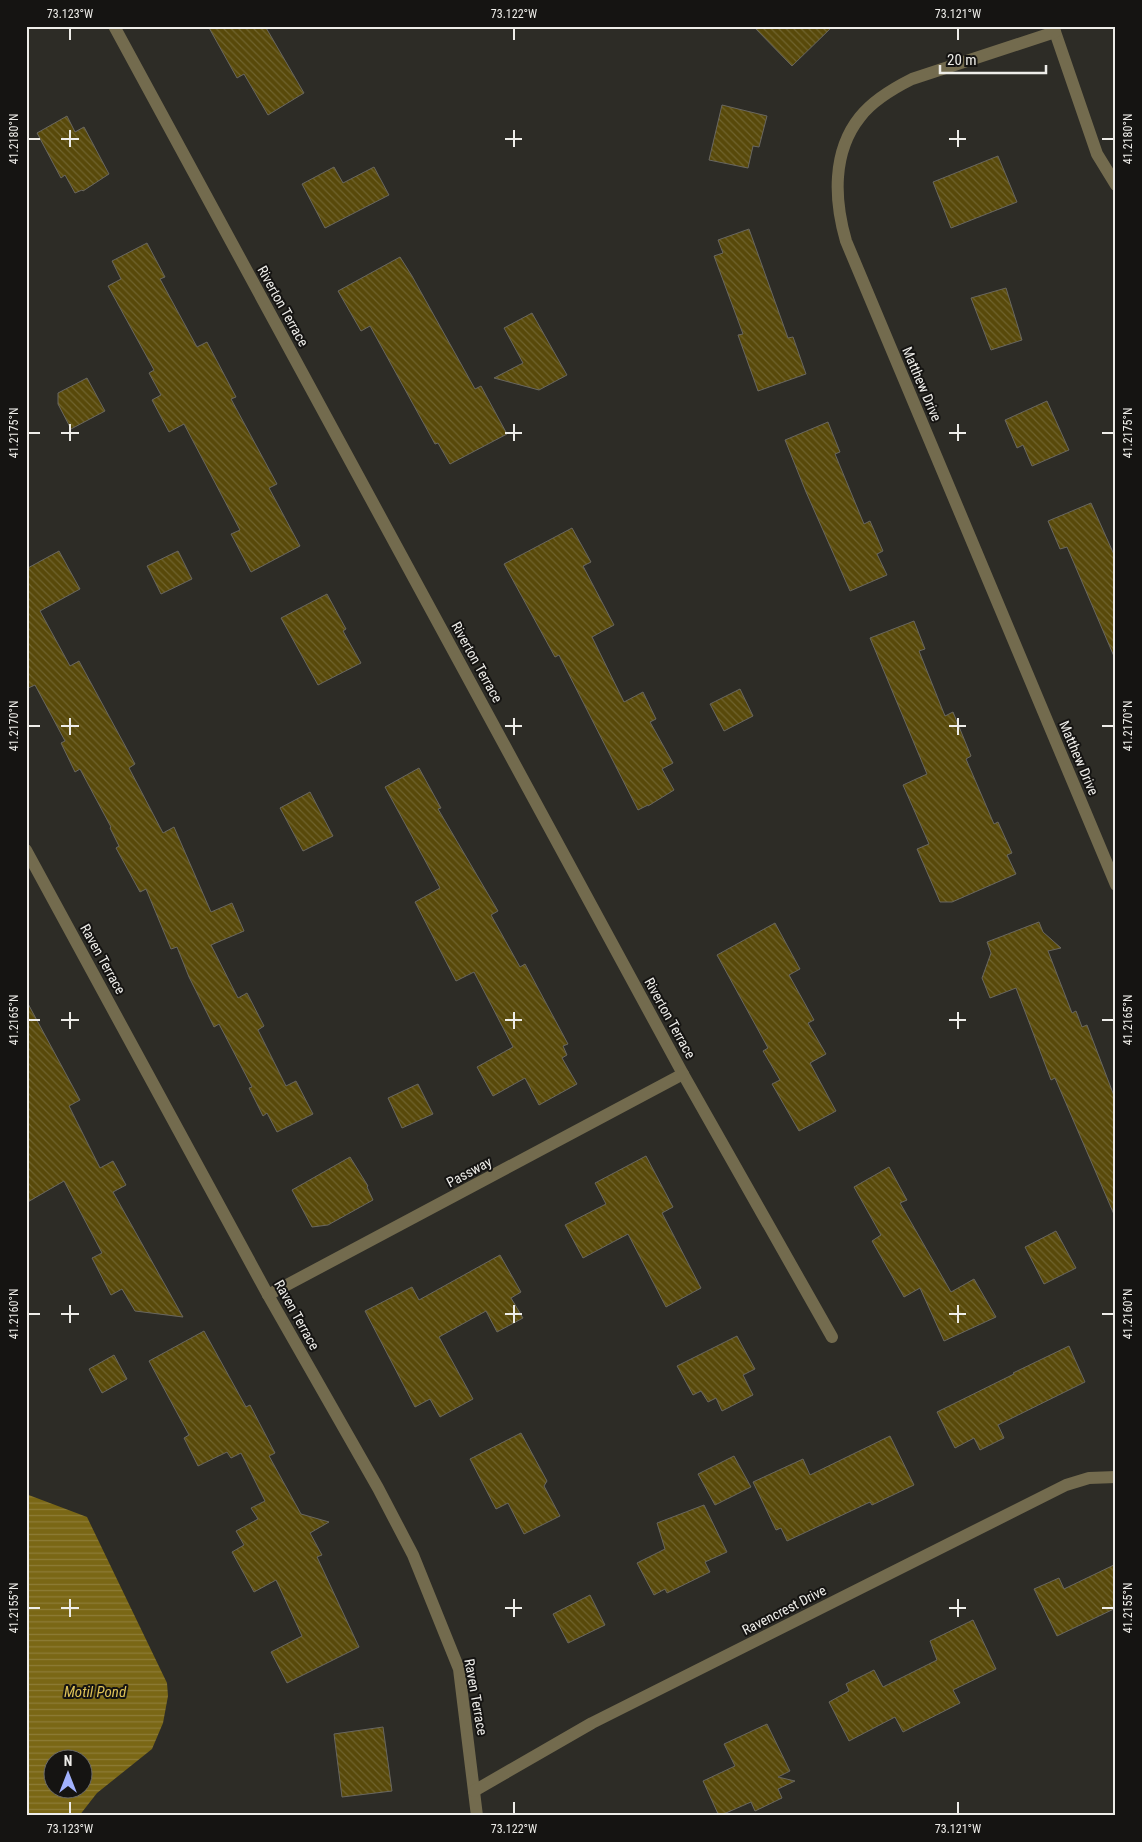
<svg xmlns="http://www.w3.org/2000/svg" width="1142" height="1842" viewBox="0 0 1142 1842" font-family="'Roboto Condensed',sans-serif">
  <style>
    .water { fill: url(#water-rules); fill-rule: evenodd }
    .building { fill: url(#building-back-hatch); stroke: #696760 }
    .lines { fill: none; stroke-linecap: round; stroke-linejoin: round }
    .minor { stroke: #736b4e; stroke-width: 12 }
    .ticks { fill: none; stroke: #eeede9; stroke-width: 2 }
    .labels { text-anchor: middle; dominant-baseline: central; stroke-width: 4; stroke-linejoin: round; paint-order: stroke }
    .street-label { font-size: 14px; fill: #eeede9; stroke: #151412 }
    .water-label { font-size: 15px; font-style: italic; fill: #dec258; stroke: #151412 }
    .neatline { fill: none; stroke: #eeede9; stroke-width: 2 }
    .ticks-label { font-size: 12px; text-anchor: middle; fill: #eeede9 }
  </style>
  <defs>
    <pattern id="water-rules" width="6" height="5" patternUnits="userSpaceOnUse" patternTransform="scale(1.25)"><rect width="6" height="5" fill="#7a6715"/><path d="M0 2.5h6" fill="none" stroke="#8d7d37"/></pattern>
    <pattern id="building-back-hatch" width="6" height="6" patternUnits="userSpaceOnUse" patternTransform="scale(1.25)"><rect width="6" height="6" fill="#58490a"/><path d="M-1 5l2 2M0 0l6 6M5-1l2 2" fill="none" stroke="#70642e"/></pattern>
  </defs>
  <rect width="100%" height="100%" fill="#2d2c26"/>
  <path class="water" d="M 26,1494 L 87,1517 L 167,1683 L 168,1696 L 163,1723 L 152,1749 L 97,1793 L 79,1816 L 26,1816 ZM 52,1760 L 82,1760 L 82,1790 L 52,1790 Z"/>
  <g class="building">
    <polygon points="208,26 265,26 304,93 268,115 244,74 237,78"/>
    <polygon points="753,26 833,26 792,66"/>
    <polygon points="722,105 767,116 759,147 753,146 748,168 709,160"/>
    <polygon points="67,116 75,132 84,127 109,174 83,191 82,190 75,193 65,175 61,178 37,133"/>
    <polygon points="998,156 1017,202 951,228 933,182"/>
    <polygon points="334,167 343,183 374,167 389,195 325,228 302,184"/>
    <polygon points="749,229 788,338 793,337 806,374 758,391 738,335 743,334 714,256 723,253 718,240"/>
    <polygon points="147,243 165,277 160,279 197,347 207,342 236,397 231,399 277,484 269,488 300,546 251,572 231,534 240,530 184,424 169,432 152,400 161,395 149,373 154,370 108,286 121,279 112,261"/>
    <polygon points="400,257 412,276 475,389 481,386 507,434 450,464 438,443 435,444 370,326 361,331 338,291"/>
    <polygon points="1006,288 1022,340 991,350 971,298"/>
    <polygon points="532,313 567,375 539,390 494,378 523,363 504,328"/>
    <polygon points="87,378 105,411 71,429 58,404 58,393"/>
    <polygon points="1047,401 1069,450 1032,466 1023,445 1017,448 1005,420"/>
    <polygon points="828,422 840,452 835,454 864,524 870,521 883,551 877,554 887,575 850,591 806,492 785,440"/>
    <polygon points="1091,503 1116,559 1116,661 1067,547 1060,549 1048,521"/>
    <polygon points="572,528 591,562 583,566 614,625 592,637 624,702 643,692 656,719 650,722 673,763 662,769 674,790 648,806 648,805 638,810 559,655 555,657 504,564"/>
    <polygon points="59,551 80,589 40,611 70,666 79,661 135,764 129,768 163,833 174,827 211,912 232,903 244,931 211,945 238,998 247,993 264,1026 258,1030 286,1086 296,1081 313,1114 277,1132 267,1113 263,1116 249,1088 252,1087 219,1024 214,1027 189,977 177,947 171,949 146,889 140,892 116,848 119,846 110,828 111,827 80,769 75,772 61,743 65,741 35,685 26,689 26,569"/>
    <polygon points="178,551 192,579 161,594 147,566"/>
    <polygon points="327,594 346,629 343,631 361,663 318,685 281,618"/>
    <polygon points="914,621 925,649 919,651 945,716 953,712 971,756 966,759 994,824 998,822 1012,853 1007,855 1016,874 952,902 940,902 917,849 929,844 903,785 927,774 870,638"/>
    <polygon points="740,689 753,716 724,731 710,704"/>
    <polygon points="419,768 441,808 438,809 498,911 491,915 520,967 525,964 568,1044 563,1046 567,1055 562,1058 577,1084 539,1105 525,1078 493,1096 477,1067 513,1047 474,972 456,981 415,902 440,888 385,787"/>
    <polygon points="310,792 333,836 303,851 280,808"/>
    <polygon points="1039,922 1043,932 1061,948 1048,951 1072,1013 1076,1011 1082,1027 1087,1025 1116,1101 1116,1219 1055,1078 1051,1080 1016,988 990,998 982,978 991,953 987,942"/>
    <polygon points="775,923 800,969 789,975 814,1020 808,1023 826,1054 810,1063 836,1111 799,1131 772,1084 780,1080 763,1051 768,1048 717,955"/>
    <polygon points="26,1000 80,1100 69,1106 100,1168 113,1161 126,1185 113,1192 183,1317 135,1311 122,1289 111,1295 92,1258 102,1253 64,1181 26,1203"/>
    <polygon points="418,1084 433,1114 402,1128 388,1098"/>
    <polygon points="646,1156 673,1207 662,1213 701,1288 666,1307 628,1234 583,1258 565,1225 606,1204 595,1183"/>
    <polygon points="350,1157 368,1186 367,1187 373,1200 328,1225 312,1227 292,1190"/>
    <polygon points="889,1167 907,1200 900,1203 951,1292 974,1279 996,1317 944,1341 920,1288 904,1297 872,1241 881,1235 854,1187"/>
    <polygon points="1056,1231 1076,1268 1044,1284 1025,1247"/>
    <polygon points="500,1255 521,1292 511,1298 523,1318 497,1332 486,1311 439,1337 473,1399 440,1417 430,1399 415,1407 365,1311 412,1287 419,1300"/>
    <polygon points="204,1331 246,1407 250,1405 275,1453 269,1456 301,1514 329,1522 310,1533 322,1555 317,1557 359,1647 287,1683 271,1652 302,1636 276,1580 254,1592 232,1552 244,1545 236,1531 258,1519 251,1508 265,1501 241,1453 231,1458 227,1452 198,1466 184,1438 189,1435 149,1361"/>
    <polygon points="737,1336 755,1369 743,1375 753,1395 722,1411 716,1398 708,1402 701,1391 693,1395 677,1366"/>
    <polygon points="1069,1346 1085,1382 998,1425 1004,1438 980,1450 974,1438 955,1448 937,1412 1014,1374 1013,1373"/>
    <polygon points="114,1355 127,1379 102,1393 89,1369"/>
    <polygon points="521,1433 547,1481 544,1486 560,1516 524,1534 508,1503 496,1509 470,1459"/>
    <polygon points="890,1436 914,1485 872,1505 870,1502 787,1541 781,1528 776,1530 753,1482 803,1459 810,1475"/>
    <polygon points="734,1456 751,1487 715,1505 698,1474"/>
    <polygon points="704,1505 727,1552 705,1562 710,1572 667,1593 665,1589 654,1595 637,1563 665,1549 657,1523"/>
    <polygon points="1116,1564 1116,1608 1057,1636 1034,1589 1059,1578 1064,1589"/>
    <polygon points="590,1595 605,1625 568,1643 553,1614"/>
    <polygon points="973,1620 996,1669 953,1690 960,1703 903,1732 895,1717 849,1741 829,1702 849,1691 846,1684 874,1670 883,1687 937,1660 930,1641"/>
    <polygon points="767,1724 790,1771 778,1777 795,1781 778,1789 782,1798 755,1811 751,1802 719,1816 703,1781 735,1766 724,1744"/>
    <polygon points="383,1727 392,1791 342,1797 334,1734"/>
  </g>
  <g class="lines">
    <g class="minor">
      <polyline points="114,26 683,1074 832,1337"/>
      <polyline points="1053,26 1097,154 1116,185"/>
      <path d="M 1055,32 L 912,79 C 894,88 873,100 860,117 C 832,152 834,200 846,241 L 1116,885"/>
      <polyline points="26,850 268,1295 378,1488 413,1555 459,1669 477,1816"/>
      <polyline points="268,1295 683,1074"/>
      <polyline points="474,1791 592,1723 1066,1485 1089,1478 1116,1477"/>
    </g>
  </g>
  <path class="ticks" d="M 70,28 L 70,40M 514,28 L 514,40M 958,28 L 958,40M 70,130 L 70,147M 514,130 L 514,147M 958,130 L 958,147M 28,139 L 40,139M 61,139 L 79,139M 505,139 L 522,139M 949,139 L 966,139M 1102,139 L 1114,139M 70,424 L 70,441M 514,424 L 514,441M 958,424 L 958,441M 28,433 L 40,433M 61,433 L 79,433M 505,433 L 522,433M 949,433 L 966,433M 1102,433 L 1114,433M 70,718 L 70,735M 514,718 L 514,735M 958,718 L 958,735M 28,726 L 40,726M 61,726 L 79,726M 505,726 L 522,726M 949,726 L 966,726M 1102,726 L 1114,726M 70,1012 L 70,1029M 514,1012 L 514,1029M 958,1012 L 958,1029M 28,1020 L 40,1020M 61,1020 L 79,1020M 505,1020 L 522,1020M 949,1020 L 966,1020M 1102,1020 L 1114,1020M 70,1305 L 70,1323M 514,1305 L 514,1323M 958,1305 L 958,1323M 28,1314 L 40,1314M 61,1314 L 79,1314M 505,1314 L 522,1314M 949,1314 L 966,1314M 1102,1314 L 1114,1314M 70,1599 L 70,1617M 514,1599 L 514,1617M 958,1599 L 958,1617M 28,1608 L 40,1608M 61,1608 L 79,1608M 505,1608 L 522,1608M 949,1608 L 966,1608M 1102,1608 L 1114,1608M 70,1802 L 70,1814M 514,1802 L 514,1814M 958,1802 L 958,1814"/>
  <g class="labels">
    <g class="street-label">
      <text transform="translate(283 306) rotate(61)">Riverton Terrace</text>
      <text transform="translate(922 384) rotate(67)">Matthew Drive</text>
      <text transform="translate(477 662) rotate(61)">Riverton Terrace</text>
      <text transform="translate(1079 758) rotate(67)">Matthew Drive</text>
      <text transform="translate(103 959) rotate(61)">Raven Terrace</text>
      <text transform="translate(670 1018) rotate(61)">Riverton Terrace</text>
      <text transform="translate(469 1172) rotate(-28)">Passway</text>
      <text transform="translate(297 1315) rotate(61)">Raven Terrace</text>
      <text transform="translate(784 1610) rotate(-27)">Ravencrest Drive</text>
      <text transform="translate(476 1697) rotate(80)">Raven Terrace</text>
    </g>
    <g class="water-label">
      <text x="95" y="1692">Motil Pond</text>
    </g>
  </g>
  <rect width="1142" height="1842" fill="none" stroke="#151412" stroke-width="55"/>
  <g transform="translate(68 1774)"><circle r="24" fill="#151412" stroke="#6c6b68"/>
  <path d="M0-4L9 19L0 12L-9 19Z" fill="#a2b2fd"/>
  <text y="-8" font-size="14" font-weight="bold" text-anchor="middle" fill="#eeede9">N</text>
  </g>
  <path d="M940 65v8h106v-8" fill="none" stroke="#eeede9" stroke-width="2.5"/>
  <text x="947" y="65" font-size="15" fill="#eeede9" stroke="#151412" stroke-width="4" paint-order="stroke">20 m</text>
  <rect x="28" y="28" width="1086" height="1786" class="neatline"/>
  <g class="ticks-label">
    <text x="70" y="18">73.123°W</text>
    <text x="514" y="18">73.122°W</text>
    <text x="958" y="18">73.121°W</text>
    <text transform="translate(14 139) rotate(-90)" y="4">41.2180°N</text>
    <text transform="translate(1128 139) rotate(-90)" y="4">41.2180°N</text>
    <text transform="translate(14 433) rotate(-90)" y="4">41.2175°N</text>
    <text transform="translate(1128 433) rotate(-90)" y="4">41.2175°N</text>
    <text transform="translate(14 726) rotate(-90)" y="4">41.2170°N</text>
    <text transform="translate(1128 726) rotate(-90)" y="4">41.2170°N</text>
    <text transform="translate(14 1020) rotate(-90)" y="4">41.2165°N</text>
    <text transform="translate(1128 1020) rotate(-90)" y="4">41.2165°N</text>
    <text transform="translate(14 1314) rotate(-90)" y="4">41.2160°N</text>
    <text transform="translate(1128 1314) rotate(-90)" y="4">41.2160°N</text>
    <text transform="translate(14 1608) rotate(-90)" y="4">41.2155°N</text>
    <text transform="translate(1128 1608) rotate(-90)" y="4">41.2155°N</text>
    <text x="70" y="1833">73.123°W</text>
    <text x="514" y="1833">73.122°W</text>
    <text x="958" y="1833">73.121°W</text>
  </g>
</svg>
